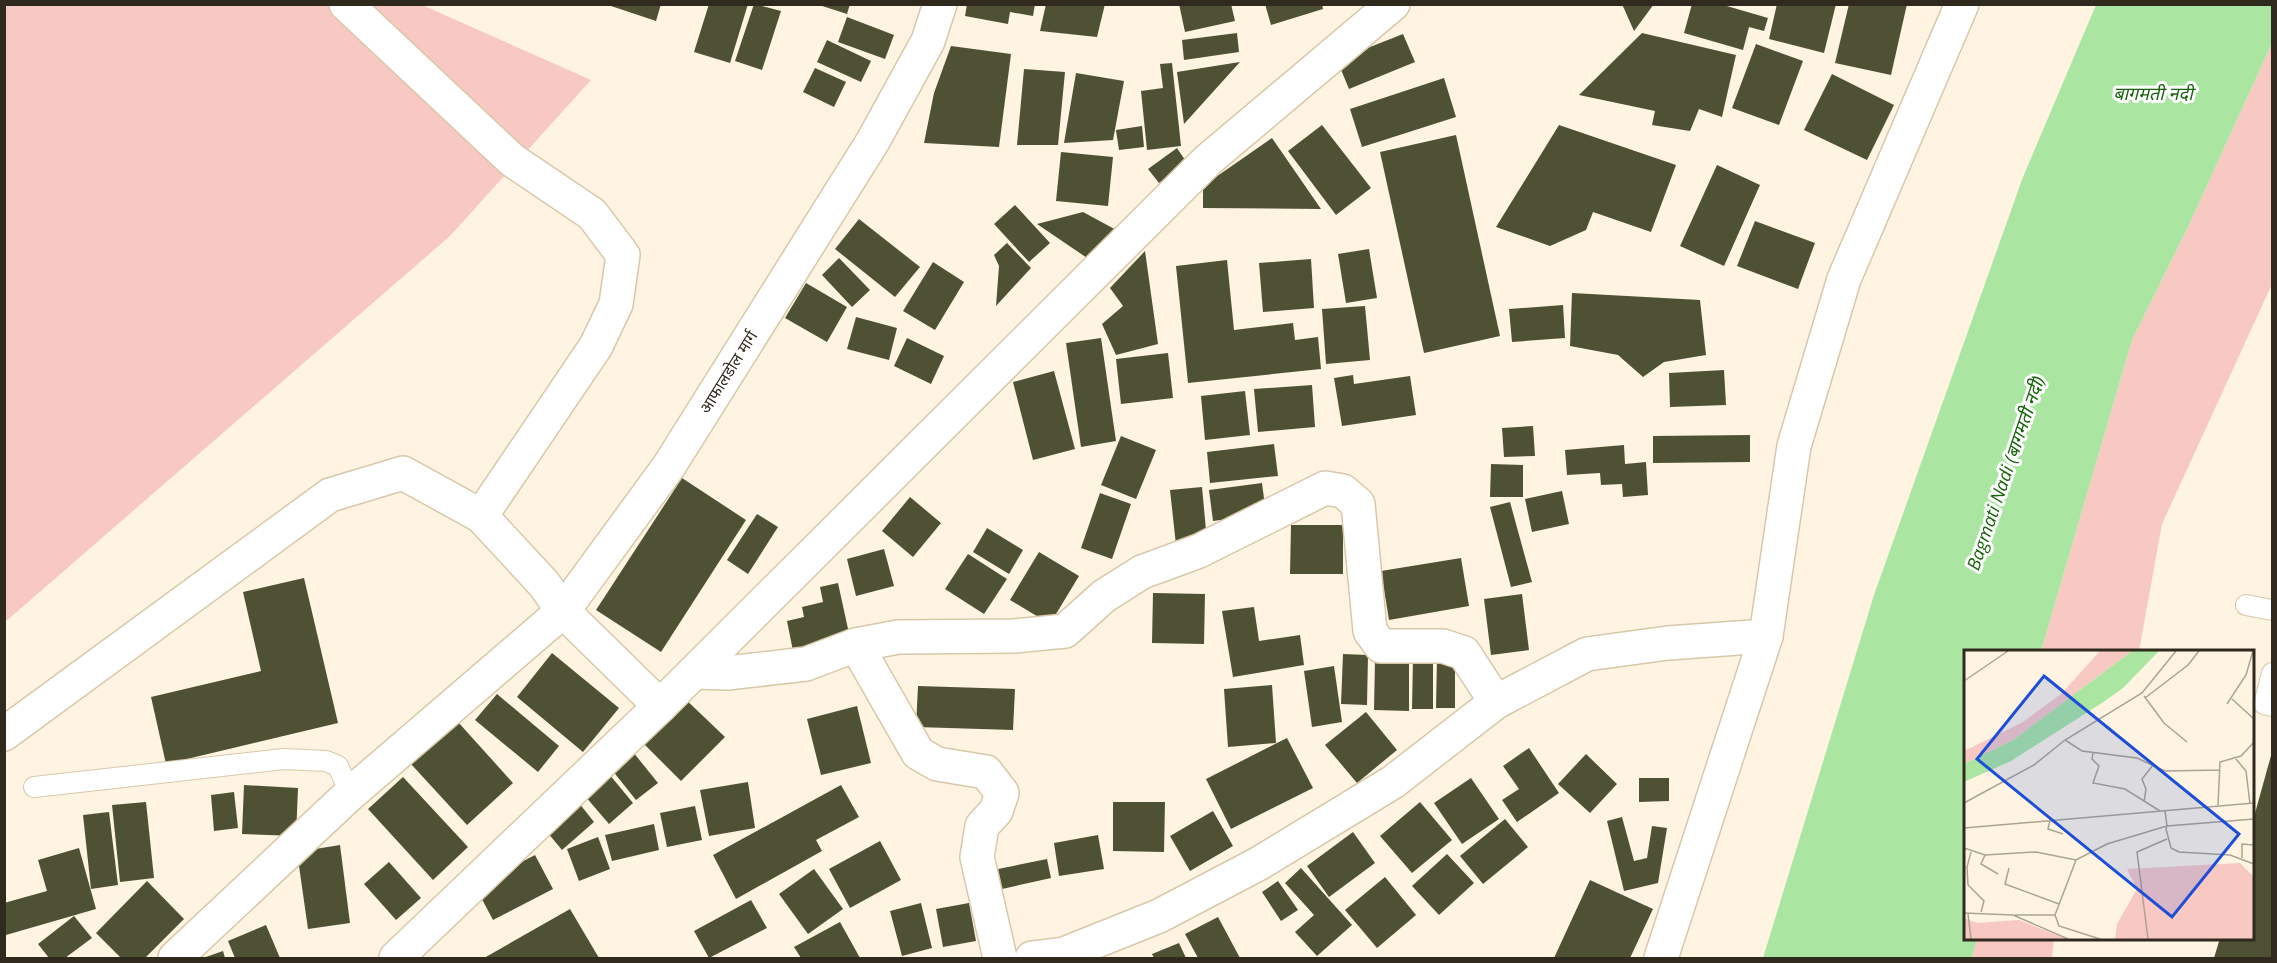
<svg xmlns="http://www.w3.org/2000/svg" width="2277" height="963" viewBox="0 0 2277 963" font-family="'Open Sans','Noto Sans Devanagari',sans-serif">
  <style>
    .green { fill: #f8c8c2 }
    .water { fill: #aae6a2 }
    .building { fill: #4f5134 }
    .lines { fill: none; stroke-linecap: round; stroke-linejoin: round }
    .service-casing { stroke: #d8c8a9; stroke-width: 22 }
    .minor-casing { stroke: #d8c8a9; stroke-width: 36 }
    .service { stroke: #fff; stroke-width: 20 }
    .minor { stroke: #fff; stroke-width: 33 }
    .labels { text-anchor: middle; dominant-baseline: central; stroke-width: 6; stroke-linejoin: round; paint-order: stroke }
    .street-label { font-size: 16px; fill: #302a1e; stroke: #fff }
    .water-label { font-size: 18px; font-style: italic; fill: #166409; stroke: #fff }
    .inset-road { fill: none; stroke: #aca393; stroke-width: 1.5 }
    .view { fill: #1d4ed8; fill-opacity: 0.15; stroke: #1d4ed8; stroke-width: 3 }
    .inset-edge { fill: none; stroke: #302a1e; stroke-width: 3 }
  </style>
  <rect width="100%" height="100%" fill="#fef4e1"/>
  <g class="green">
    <polygon points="5,5 422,5 591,80 450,236 5,622"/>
    <polygon points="2272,43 2272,284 2162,524 2139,651 2041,651 2132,340 2188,227"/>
    <polygon points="1977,938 2054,938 2052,958 1972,958"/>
  </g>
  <polygon class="water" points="2096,5 2272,5 2272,43 2188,227 2132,340 2041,651 1965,651 1965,938 1977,938 1972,958 1763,958 1874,595 2023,177"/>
  <g class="building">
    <polygon points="605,4 661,4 656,21"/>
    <polygon points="709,4 748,4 730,63 694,52"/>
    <polygon points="754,4 781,11 762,70 735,61"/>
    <polygon points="816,4 850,4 847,14"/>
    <polygon points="967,4 1035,4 1033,16 1010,12 1008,24 965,16"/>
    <polygon points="1046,4 1105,4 1097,37 1040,31"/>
    <polygon points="1179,4 1231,4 1235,21 1185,32"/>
    <polygon points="1265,4 1322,4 1323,9 1271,25"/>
    <polygon points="1622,4 1654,4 1634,31"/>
    <polygon points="1692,4 1720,4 1768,18 1764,31 1749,27 1743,50 1684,33"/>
    <polygon points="1777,4 1836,4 1824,53 1769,39"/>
    <polygon points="1849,4 1907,4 1891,75 1835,63"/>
    <polygon points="847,17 894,35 885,59 838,42"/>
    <polygon points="1237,33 1239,52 1184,60 1182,40"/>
    <polygon points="1642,33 1736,55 1722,117 1699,109 1690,131 1652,125 1655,111 1579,95"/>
    <polygon points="1403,34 1415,62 1349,89 1337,60"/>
    <polygon points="827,40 871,61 861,82 817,62"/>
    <polygon points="1756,44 1803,61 1779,125 1732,108"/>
    <polygon points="951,46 1011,54 999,147 924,143 934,93"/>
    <polygon points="1240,62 1184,124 1177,72"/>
    <polygon points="1172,63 1181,146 1147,150 1141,91 1163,88 1160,64"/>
    <polygon points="815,68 846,82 834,107 803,92"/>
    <polygon points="1024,69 1065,72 1058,145 1017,145"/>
    <polygon points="1076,73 1124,81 1113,140 1064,143"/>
    <polygon points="1832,74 1894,105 1867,160 1804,130"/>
    <polygon points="1444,78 1456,117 1362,147 1350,109"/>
    <polygon points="1322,125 1371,188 1336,215 1288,151"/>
    <polygon points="1559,125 1676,165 1651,232 1593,212 1586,230 1550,246 1496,227"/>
    <polygon points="1142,126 1144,147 1119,150 1116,130"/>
    <polygon points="1456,135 1500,336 1424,353 1380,152"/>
    <polygon points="1272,138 1321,209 1203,208 1203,186"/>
    <polygon points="1177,148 1187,163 1159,183 1148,169"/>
    <polygon points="1061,152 1113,157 1108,206 1056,201"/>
    <polygon points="1717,165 1760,185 1724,266 1680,246"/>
    <polygon points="1015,205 1050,243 1029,262 994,224"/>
    <polygon points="1083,212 1120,232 1093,262 1037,224"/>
    <polygon points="859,219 920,267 895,297 835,249"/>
    <polygon points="1755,221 1815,243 1798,289 1737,266"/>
    <polygon points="1007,243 1031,268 996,306 999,266 994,255"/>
    <polygon points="1369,249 1377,298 1346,303 1338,254"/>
    <polygon points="1145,251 1158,344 1116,355 1102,324 1123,306 1110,288"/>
    <polygon points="839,258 870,290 852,307 822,275"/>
    <polygon points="1311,259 1314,308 1263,312 1259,263"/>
    <polygon points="1227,260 1234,330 1293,323 1295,340 1318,337 1321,369 1188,383 1176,266"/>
    <polygon points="933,262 964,282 935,330 903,311"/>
    <polygon points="806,283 847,307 827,342 785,318"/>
    <polygon points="1572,293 1700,300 1706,355 1664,362 1643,377 1618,355 1570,346"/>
    <polygon points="1563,305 1565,338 1512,342 1509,309"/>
    <polygon points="1365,306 1370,360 1326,364 1322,309"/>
    <polygon points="856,317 897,328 889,360 847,349"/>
    <polygon points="907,338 944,356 931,384 894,366"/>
    <polygon points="1101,338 1116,441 1081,447 1066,343"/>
    <polygon points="1168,353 1173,398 1121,404 1116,359"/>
    <polygon points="1724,370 1726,405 1670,407 1669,373"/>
    <polygon points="1054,371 1075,449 1033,460 1013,382"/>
    <polygon points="1353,375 1354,384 1410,376 1416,415 1342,426 1334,378"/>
    <polygon points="1312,385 1315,427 1258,432 1254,389"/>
    <polygon points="1245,391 1250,435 1205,440 1201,396"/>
    <polygon points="1533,426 1535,456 1504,457 1502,428"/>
    <polygon points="1750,435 1750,462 1653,463 1653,436"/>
    <polygon points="1121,436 1156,450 1136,499 1101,485"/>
    <polygon points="1274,444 1278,476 1210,483 1207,452"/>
    <polygon points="1624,445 1625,464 1646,462 1648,495 1623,497 1622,484 1601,485 1600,473 1567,475 1565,450"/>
    <polygon points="1491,464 1523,465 1523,497 1490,497"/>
    <polygon points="682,478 746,520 661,652 596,610"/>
    <polygon points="1262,483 1266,514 1213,521 1209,490"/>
    <polygon points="1202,487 1207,541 1176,545 1170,490"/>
    <polygon points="1562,491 1569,524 1532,532 1525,499"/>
    <polygon points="1100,493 1131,504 1112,559 1081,548"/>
    <polygon points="910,497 941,523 913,557 882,531"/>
    <polygon points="1510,502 1532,582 1511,587 1490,507"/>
    <polygon points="757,514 778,527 748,574 727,560"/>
    <polygon points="1291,525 1343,525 1343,574 1290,574"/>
    <polygon points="987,528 1023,550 1009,574 973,552"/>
    <polygon points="884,549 894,586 856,596 847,559"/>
    <polygon points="1039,552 1079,576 1050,624 1010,600"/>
    <polygon points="968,554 1007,579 984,614 945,589"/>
    <polygon points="1461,558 1469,606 1389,620 1381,571"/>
    <polygon points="304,578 338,723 166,764 151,697 261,671 243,592"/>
    <polygon points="838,583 850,638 793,651 787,621 804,617 802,607 823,602 820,587"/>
    <polygon points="1153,593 1205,594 1204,644 1152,643"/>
    <polygon points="1522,594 1529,650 1491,655 1484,599"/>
    <polygon points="1254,607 1259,641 1300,635 1304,665 1233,677 1222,611"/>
    <polygon points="552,653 619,708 583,752 517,697"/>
    <polygon points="1343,654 1368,655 1367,705 1341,704"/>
    <polygon points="1437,657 1455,657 1455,708 1436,708"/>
    <polygon points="1413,658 1433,659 1433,709 1412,709"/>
    <polygon points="1375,660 1409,660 1409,711 1374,710"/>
    <polygon points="1334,666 1342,722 1312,727 1304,671"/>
    <polygon points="1272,685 1276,743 1228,747 1224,689"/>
    <polygon points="918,686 1015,689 1013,730 916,727"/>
    <polygon points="497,694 559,746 538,772 475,720"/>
    <polygon points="680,694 725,737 681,781 637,737"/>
    <polygon points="857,706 871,763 821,775 807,719"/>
    <polygon points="1366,712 1397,750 1357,783 1325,745"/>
    <polygon points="458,722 513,783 467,825 411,764"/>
    <polygon points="1287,738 1313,788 1231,829 1206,779"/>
    <polygon points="629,747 658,783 636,800 608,765"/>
    <polygon points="1529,748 1559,793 1517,822 1502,800 1519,789 1503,766"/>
    <polygon points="2272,752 2272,958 2214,958 2220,938 2252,938 2252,824"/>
    <polygon points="1586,754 1617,784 1590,813 1558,784"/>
    <polygon points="604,768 633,803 609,824 579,789"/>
    <polygon points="403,777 468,847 433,880 368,809"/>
    <polygon points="1471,778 1499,819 1462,844 1434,803"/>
    <polygon points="1639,778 1669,778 1669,801 1639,802"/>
    <polygon points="748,782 755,828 709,836 700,790"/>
    <polygon points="244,785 298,788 296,836 242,834"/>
    <polygon points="841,785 859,817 816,840 822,851 736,899 713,855"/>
    <polygon points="234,792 238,828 214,831 211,795"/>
    <polygon points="575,798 594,822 562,850 542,826"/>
    <polygon points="146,802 154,878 120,882 112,805"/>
    <polygon points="1113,802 1165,802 1164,852 1113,851"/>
    <polygon points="1420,802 1452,840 1412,873 1380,836"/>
    <polygon points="695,806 702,840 667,847 660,813"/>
    <polygon points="1213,811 1233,846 1190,871 1170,836"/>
    <polygon points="109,812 118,885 91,889 83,815"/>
    <polygon points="1622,817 1634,861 1647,858 1652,826 1667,828 1658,883 1624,891 1607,821"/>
    <polygon points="1505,819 1528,847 1483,884 1460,856"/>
    <polygon points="654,824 659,850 612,861 605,835"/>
    <polygon points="1353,832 1375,863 1329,897 1307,866"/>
    <polygon points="1098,835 1104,869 1059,876 1054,843"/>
    <polygon points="598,837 610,869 579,881 567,849"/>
    <polygon points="880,841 901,880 850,908 829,869"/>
    <polygon points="340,845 350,923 308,929 297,852"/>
    <polygon points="79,848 96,909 6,935 4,903 47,891 38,860"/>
    <polygon points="1447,854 1474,883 1439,915 1412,886"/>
    <polygon points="535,855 553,889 493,920 475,886"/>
    <polygon points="1047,859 1051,878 1002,889 998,869"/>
    <polygon points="389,862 421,898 396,920 364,884"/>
    <polygon points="1301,868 1352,925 1317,956 1295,932 1314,915 1285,883"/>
    <polygon points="814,869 843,909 808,934 779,894"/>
    <polygon points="1385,877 1416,915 1377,948 1345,910"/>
    <polygon points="1590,880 1653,909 1630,958 1554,958"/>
    <polygon points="147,881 184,919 145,958 121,958 96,933"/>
    <polygon points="1278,881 1298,910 1281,921 1262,892"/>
    <polygon points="751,900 767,928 709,958 694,931"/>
    <polygon points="921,903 932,948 902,956 890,911"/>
    <polygon points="969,903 976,941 943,947 936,909"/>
    <polygon points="570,909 599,958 484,958"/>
    <polygon points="74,916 92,938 65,958 49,958 38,944"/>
    <polygon points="1218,917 1240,958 1198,958 1185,934"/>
    <polygon points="840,922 860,958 801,958 794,947"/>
    <polygon points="266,925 280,958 235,958 228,941"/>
    <polygon points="1179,943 1186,958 1154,958 1152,954"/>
    <polygon points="223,951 225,958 203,958"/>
  </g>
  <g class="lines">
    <g class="service-casing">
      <g id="service">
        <polyline points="2246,605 2272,610"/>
        <polyline points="2272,673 2264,704 2272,706"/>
        <polyline points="34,787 284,759 326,761 338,766 350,794"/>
      </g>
    </g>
    <g class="minor-casing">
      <g id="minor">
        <polyline points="346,4 512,160 592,214 623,255 616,304 596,346 481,516"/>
        <polyline points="856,645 918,753 937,764 986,772 1002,793 996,811 982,826 977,857 1000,958"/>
        <polyline points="694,672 727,673 806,664 856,645 898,637 1014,636 1065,631 1104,596 1142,572 1199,551 1325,488 1343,491 1358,504 1370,631 1381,646 1443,646 1464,653 1496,702"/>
        <polyline points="660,706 563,611 669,466 873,141 928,41 940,4"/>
        <polyline points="4,734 330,495 403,473 481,516 544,584 563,611 350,794 175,958"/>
        <polyline points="396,958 660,706 1208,160 1393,4"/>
        <polyline points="1032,958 1064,954 1159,916 1258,864 1393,782 1496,702 1587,654 1668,643 1766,636"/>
        <polyline points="1661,958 1766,636 1794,446 1844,279 1962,4"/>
      </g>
    </g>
    <use href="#service" class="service"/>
    <use href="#minor" class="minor"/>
  </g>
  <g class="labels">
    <g class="street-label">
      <text transform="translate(728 372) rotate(-58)">आफालडोल मार्ग</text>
    </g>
    <g class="water-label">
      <text x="2153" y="93">बागमती नदी</text>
      <text transform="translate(2005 473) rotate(-71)">Bagmati Nadi (बागमती नदी)</text>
    </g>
  </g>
  <g transform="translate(1964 650)">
    <rect width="290" height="290" fill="#fef4e1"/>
    <path d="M 136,1 L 168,1 L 49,90 L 0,114 L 0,101 L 59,72 L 97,44 ZM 276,213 L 290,227 L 289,289 L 151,289 L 153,274 L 173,239 L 163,219 ZM 0,268 L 13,273 L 55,270 L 102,289 L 0,289 Z" fill="#f8c8c2"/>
    <path d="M 168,1 L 195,1 L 159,38 L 138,53 L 47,111 L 0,132 L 0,114 L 49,90 Z" fill="#aae6a2"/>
    <path class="inset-road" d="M 0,31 L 44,1M 180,46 L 200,73 L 223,92M 181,48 L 224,15 L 235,1M 268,49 L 290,69M 263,54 L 282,25 L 289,1M 101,90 L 118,101 L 173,108 L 201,121 L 256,120M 129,103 L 128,109 L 135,116 L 129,133 L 161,139 L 196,161M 272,109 L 282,121 L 286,154M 180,152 L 182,139 L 178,129 L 189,115M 0,153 L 70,115 L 101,90 L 178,43 L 212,1M 254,155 L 256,112 L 277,106 L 290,92M 290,169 L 203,176 L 202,179 L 207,198 L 215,202 L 266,205 L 290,214M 86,170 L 84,179 L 99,184M 0,178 L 290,153M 0,198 L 21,205 L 72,202 L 112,210 L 143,194 L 203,176 L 201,161M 7,202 L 3,217 L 4,235 L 20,251 L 17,262M 21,205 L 17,214 L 34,224M 278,208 L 278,194 L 290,195M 45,218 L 41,234 L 95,254M 0,263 L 49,265 L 104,289M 4,264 L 7,289M 51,265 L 91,265 L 112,210M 91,265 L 95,276 L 136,289M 184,289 L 173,202 L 203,189"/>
    <path class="view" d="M 80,26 L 275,184 L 208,267 L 13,109 Z"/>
    <rect width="290" height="290" class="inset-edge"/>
  </g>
  <rect width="2277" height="963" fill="none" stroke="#302a1e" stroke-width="12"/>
</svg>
